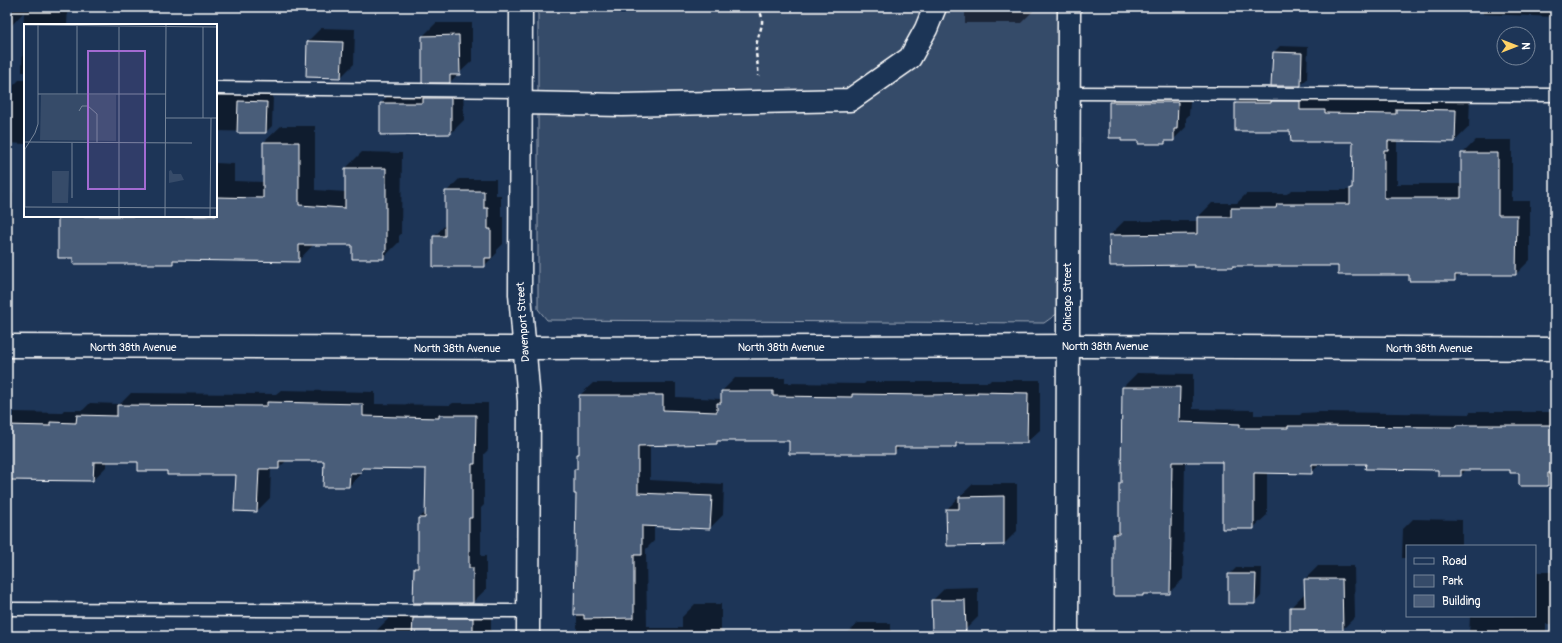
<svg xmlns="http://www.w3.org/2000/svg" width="1562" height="643" viewBox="0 0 1562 643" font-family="Pangolin,sans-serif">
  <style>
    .green { fill: #364b69; stroke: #9aa5b4 }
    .shadow { fill: #0007 }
    .building { fill: #4a5d79; stroke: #fff }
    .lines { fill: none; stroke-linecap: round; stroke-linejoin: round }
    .service-casing { stroke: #fff; stroke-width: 15 }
    .minor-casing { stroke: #fff; stroke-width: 25 }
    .path { stroke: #fff; stroke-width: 2.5; stroke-dasharray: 4 3; stroke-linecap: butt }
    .service { stroke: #1d3557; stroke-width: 12 }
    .minor { stroke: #1d3557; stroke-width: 22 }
    .labels { text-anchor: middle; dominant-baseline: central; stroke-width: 4; stroke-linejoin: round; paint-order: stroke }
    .street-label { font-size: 11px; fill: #fff; stroke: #1d3557 }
    .inset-road { fill: none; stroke: #77869a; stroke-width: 1 }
    .view { fill: #a36bd2; fill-opacity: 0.15; stroke: #a36bd2; stroke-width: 2 }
    .inset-edge { fill: none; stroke: #fff; stroke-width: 2 }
  </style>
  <rect width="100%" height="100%" fill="#1d3557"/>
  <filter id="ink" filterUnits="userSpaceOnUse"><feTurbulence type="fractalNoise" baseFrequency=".025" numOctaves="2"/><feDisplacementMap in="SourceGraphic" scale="8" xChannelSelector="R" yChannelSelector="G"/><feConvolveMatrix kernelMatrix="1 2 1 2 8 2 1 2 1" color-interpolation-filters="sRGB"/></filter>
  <g filter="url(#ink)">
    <polygon class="green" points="538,7 1059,7 1058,313 1044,323 547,320 538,309"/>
    <g class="shadow">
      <polygon points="7,7 25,7 25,10 28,7 68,7 67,25 25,25 25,72 22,72 24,12 12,25 7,25"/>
      <polygon points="965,7 1034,7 1034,10 1021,23 965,23"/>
      <polygon points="1132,7 1159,7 1156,10 1132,10"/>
      <polygon points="1296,7 1342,7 1296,8"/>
      <polygon points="1483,7 1555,7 1555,17 1483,14"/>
      <polygon points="436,23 472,23 472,61 450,82 423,82 423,36"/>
      <polygon points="321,28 355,29 354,64 341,77 308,41"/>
      <polygon points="1280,46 1308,47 1307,79 1301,85 1274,52"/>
      <polygon points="19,80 25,80 25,144 7,143 7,92"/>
      <polygon points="463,85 464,120 451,133 381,103 394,90"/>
      <polygon points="1314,88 1314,97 1470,96 1469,127 1455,141 1397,140 1397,184 1462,184 1462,154 1476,140 1512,140 1512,201 1530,201 1530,260 1516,274 1460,274 1454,280 1339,265 1234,265 1233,266 1195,264 1110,235 1124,221 1198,221 1198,217 1212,203 1237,203 1246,194 1287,194 1291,190 1351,190 1353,186 1354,141 1291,130 1236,104 1250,90"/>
      <polygon points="1123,89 1191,90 1189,115 1186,118 1186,127 1173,140 1167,140 1165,143 1139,140 1110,102"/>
      <polygon points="216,95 273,96 272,126 266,132 216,131"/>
      <polygon points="281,126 315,126 315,190 346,192 346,168 362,152 402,153 401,234 399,236 399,242 383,258 353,244 314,244 298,261 176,259 172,263 74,257 59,216 216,216 216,163 234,164 234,181 264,182 264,142"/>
      <polygon points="459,179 496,179 496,195 501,195 501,217 503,217 503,244 497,250 497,253 484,266 434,237 446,224 446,192"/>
      <polygon points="7,194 13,194 12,241 7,246"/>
      <polygon points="1137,373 1193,374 1193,409 1254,410 1254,415 1300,415 1302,413 1321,412 1469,414 1470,412 1555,412 1555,478 1547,485 1520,472 1511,469 1467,469 1461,475 1439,475 1439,469 1367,463 1321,463 1311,473 1267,472 1267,515 1253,528 1223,461 1185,461 1183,579 1169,593 1145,593 1142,595 1114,534 1120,529 1120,484 1122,481 1123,387"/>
      <polygon points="735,378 785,378 785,383 864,384 866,382 989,382 991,380 1040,380 1040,430 1027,442 960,442 955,446 901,446 894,453 790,440 720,440 716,444 650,444 650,480 724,484 723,515 710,528 654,525 654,541 646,549 647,626 650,626 650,628 682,628 682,617 695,604 721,604 721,636 577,636 577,493 575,493 575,469 578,466 578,454 580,453 580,395 593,383 676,383 676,397 722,399 722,391"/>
      <polygon points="281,390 375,392 375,404 450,405 453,403 488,403 488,450 484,454 484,505 481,508 481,556 486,556 486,589 473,602 414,602 415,568 419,564 419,518 426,512 427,468 366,467 362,471 362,473 349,486 325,460 287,460 279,468 271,468 270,498 257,511 237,474 168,470 139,461 106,461 106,467 93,480 24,479 22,481 7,481 7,416 10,416 14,412 61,413 64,410 83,410 90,403 120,404 131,393 276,394"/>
      <polygon points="973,484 1017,484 1017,531 1004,544 947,509"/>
      <polygon points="1413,519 1462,520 1462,546 1407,546 1407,558 1402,558 1403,529"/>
      <polygon points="1535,562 1537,562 1537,572 1555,572 1555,624 1546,624 1546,636 1469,636 1470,616 1535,616"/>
      <polygon points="1318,566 1354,566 1355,617 1342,630 1330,630 1324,636 1291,636 1291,607 1304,594 1305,594 1305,579"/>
      <polygon points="1236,568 1262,568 1261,596 1255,603 1229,575"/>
      <polygon points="978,587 978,617 965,630 932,601 945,588"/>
      <polygon points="427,606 491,612 491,636 377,636 377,630 390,617 415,617"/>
      <polygon points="858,623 891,623 891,636 845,636"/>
      <polygon points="96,631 96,636 65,636 70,632"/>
    </g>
    <g class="building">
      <polygon points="459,35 460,75 450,75 450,83 422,83 422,36"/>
      <polygon points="307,41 343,42 341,78 306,77"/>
      <polygon points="1273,52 1302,53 1301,86 1271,86"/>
      <polygon points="423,98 451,98 451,134 380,135 380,103 423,103"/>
      <polygon points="238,101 267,102 266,133 237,133"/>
      <polygon points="1271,101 1300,101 1300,110 1325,110 1325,113 1396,114 1396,109 1456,110 1455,142 1388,141 1388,150 1384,150 1384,198 1461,198 1461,153 1498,153 1498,215 1517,215 1516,275 1455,275 1455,281 1409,281 1409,275 1338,275 1338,266 1233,266 1233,267 1194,267 1194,265 1110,266 1109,235 1197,234 1197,217 1231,217 1231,208 1276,208 1277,204 1350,204 1350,188 1352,188 1353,142 1291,142 1290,131 1235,131 1235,103 1271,103"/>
      <polygon points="1109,102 1178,102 1177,129 1174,129 1174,141 1165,141 1165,144 1138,144 1138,141 1121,141 1121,138 1109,138"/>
      <polygon points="263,142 299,142 299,205 345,208 345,168 386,168 386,251 384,251 384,259 352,259 352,245 299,245 299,262 173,260 173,264 73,264 73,258 58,258 58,216 216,216 216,197 263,198"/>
      <polygon points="445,191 484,191 484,208 488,208 488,229 491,229 491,258 485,258 485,267 433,267 433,236 445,236"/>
      <polygon points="1122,387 1180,387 1179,422 1240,424 1240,428 1288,428 1288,426 1307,426 1456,427 1456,425 1555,425 1555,473 1548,473 1548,486 1519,486 1519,473 1510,473 1510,470 1461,470 1461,476 1438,476 1438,470 1365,469 1366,464 1312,464 1312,474 1254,473 1254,529 1222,529 1222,462 1172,462 1170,594 1143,594 1143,596 1113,596 1113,534 1119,534 1119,483 1121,483"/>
      <polygon points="721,391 773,391 773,396 852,397 852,394 927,395 977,394 977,392 1028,393 1027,443 956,443 956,447 895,447 895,454 789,454 789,441 717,441 717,444 638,446 638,493 712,496 710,529 642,526 642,555 634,555 634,618 584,619 584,615 574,615 576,494 574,494 574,469 577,469 577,454 579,454 579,395 663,395 663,410 717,412 717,403 721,403"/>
      <polygon points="267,402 363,404 363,416 439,418 439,415 476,415 475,464 472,464 472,518 469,518 469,568 473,568 473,603 413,603 414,568 418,568 418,518 425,518 426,469 362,468 361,473 350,473 349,487 323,487 324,461 279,461 279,469 259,469 257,512 234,511 236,475 167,475 167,471 138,471 138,462 94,462 93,481 7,480 7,425 50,426 50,422 76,423 77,415 117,416 117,405 267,406"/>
      <polygon points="1004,496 1004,545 947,546 946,509 959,509 959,497"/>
      <polygon points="1228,574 1256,574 1255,604 1228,604"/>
      <polygon points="1304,579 1342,579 1343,631 1324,631 1324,636 1290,636 1290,607 1305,607"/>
      <polygon points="931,600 965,600 966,631 932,631"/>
      <polygon points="413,618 473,618 473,636 412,636"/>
    </g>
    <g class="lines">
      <g class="service-casing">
        <g id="service">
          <polyline points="216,88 521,91"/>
          <polyline points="1068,93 1555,95"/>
          <polyline points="7,609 528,611"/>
        </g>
      </g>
      <g class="minor-casing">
        <g id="minor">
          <polyline points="521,7 520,294 529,401 528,636"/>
          <polyline points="521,103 622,105 850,100 910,58 926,29 935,7"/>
          <polyline points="7,346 525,348 1083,346 1555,349"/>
          <polyline points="1067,636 1069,7"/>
        </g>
      </g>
      <path class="path" d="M 757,7 C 769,23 756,33 756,50 C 756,59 759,67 758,76"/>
      <use href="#service" class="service"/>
      <use href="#minor" class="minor"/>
    </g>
  </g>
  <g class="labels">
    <g class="street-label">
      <text transform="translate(1067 297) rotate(-90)">Chicago Street</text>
      <text transform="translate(523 322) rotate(-94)">Davenport Street</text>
      <text x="1105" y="346">North 38th Avenue</text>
      <text x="133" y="347">North 38th Avenue</text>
      <text x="781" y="347">North 38th Avenue</text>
      <text x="457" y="348">North 38th Avenue</text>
      <text x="1429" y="348">North 38th Avenue</text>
    </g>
  </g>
  <g transform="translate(24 24)">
    <rect width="193" height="193" fill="#1d3557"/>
    <path d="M 17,71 L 92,71 L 92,117 L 16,116 ZM 147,146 L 149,150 L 157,150 L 160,156 L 145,159 L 145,147 ZM 28,147 L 45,147 L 44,179 L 28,179 Z" fill="#364b69"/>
    <path class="inset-road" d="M 0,1 L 193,3M 14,70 L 142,70M 53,70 L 53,2M 55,87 L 58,82 L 64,82 L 73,90 L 73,119M 142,94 L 193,94M 179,94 L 179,3M 0,118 L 168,119M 48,119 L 48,174M 0,183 L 193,184M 1,183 L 1,125 L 11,109 L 14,100 L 14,0M 95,193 L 95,3M 141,193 L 142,0M 186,193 L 187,94"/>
    <path class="view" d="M 64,27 L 121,27 L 121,165 L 64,165 Z"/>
    <rect width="193" height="193" class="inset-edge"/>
  </g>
  <rect width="1562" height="643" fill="none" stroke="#1d3557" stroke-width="24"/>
  <rect x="12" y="12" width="1538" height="619" fill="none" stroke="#fff" stroke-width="1.5" filter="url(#ink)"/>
  <rect x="1406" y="545" width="130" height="72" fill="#1d3557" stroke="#77869a"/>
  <rect x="1414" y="558" width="20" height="6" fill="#1d3557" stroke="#77869a"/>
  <text x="1442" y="565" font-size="12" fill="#ffffff">Road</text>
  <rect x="1414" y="575" width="20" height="12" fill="#364b69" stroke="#77869a"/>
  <text x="1442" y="585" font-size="12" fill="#ffffff">Park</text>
  <rect x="1414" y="595" width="20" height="12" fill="#4a5d79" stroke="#77869a"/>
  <text x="1442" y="605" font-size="12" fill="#ffffff">Building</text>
  <g transform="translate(1516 46) rotate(90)"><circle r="19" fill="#1d3557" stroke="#77869a"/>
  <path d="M0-3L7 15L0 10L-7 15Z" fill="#ffd166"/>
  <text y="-6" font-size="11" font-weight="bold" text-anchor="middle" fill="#ffffff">N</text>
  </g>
</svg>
